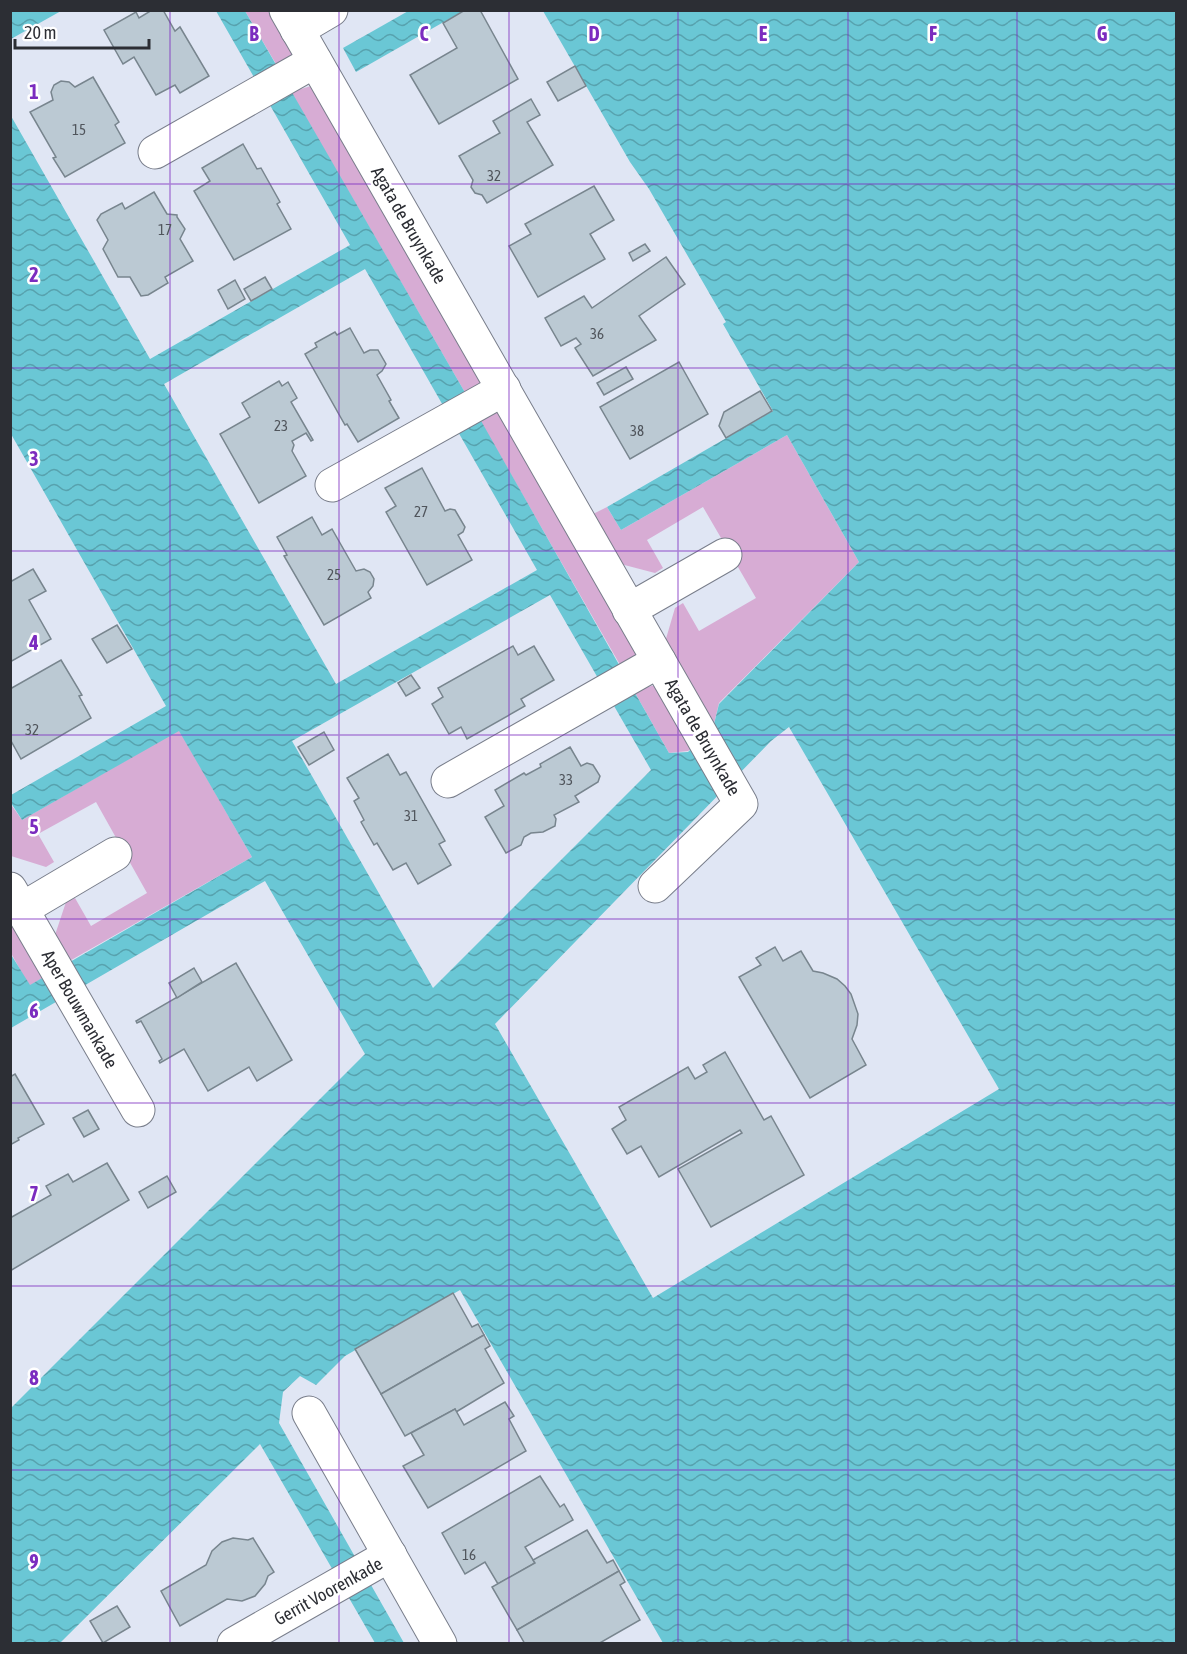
<svg xmlns="http://www.w3.org/2000/svg" width="1187" height="1654" viewBox="0 0 1187 1654" font-family="'Asap Condensed',sans-serif">
  <style>
    .green { fill: #d7acd4 }
    .water { fill: url(#water-waves); fill-rule: evenodd }
    .building { fill: #bbc9d3; stroke: #78858e; stroke-width: 1.5 }
    .lines { fill: none; stroke-linecap: round; stroke-linejoin: round }
    .minor-casing { stroke: #797e8b; stroke-width: 35 }
    .minor { stroke: #fff; stroke-width: 33 }
    .grid { fill: none; stroke: #7b2cbf; stroke-width: 1.5; stroke-opacity: 0.55 }
    .labels { text-anchor: middle; dominant-baseline: central; stroke-width: 5; stroke-linejoin: round; paint-order: stroke }
    .number-label { font-size: 15px; fill: #50555c }
    .street-label { font-size: 18px; fill: #2c2e34; stroke: #fff }
    .grid-label { font-size: 20px; text-anchor: middle; font-weight: bold; fill: #7b2cbf; stroke: #fff; stroke-width: 5; stroke-linejoin: round; paint-order: stroke }
  </style>
  <defs>
    <pattern id="water-waves" width="16" height="10" patternUnits="userSpaceOnUse" patternTransform="scale(1.5)"><rect width="16" height="10" fill="#6ac7d5"/><path d="M0 5q4-4 8 0t8 0" fill="none" stroke="#57a2ae"/></pattern>
  </defs>
  <rect width="100%" height="100%" fill="#e0e6f4"/>
  <g class="green">
    <polygon points="245,11 268,11 294,56 280,71"/>
    <polygon points="311,86 481,383 467,396 291,92"/>
    <polygon points="497,411 638,655 623,670 478,417"/>
    <polygon points="787,435 859,562 719,703 713,728 663,649 675,608 683,603 699,631 756,598 703,507 647,540 663,568 655,573 613,562 587,517 607,507 621,530"/>
    <polygon points="655,685 691,749 688,751 669,753 634,691"/>
    <polygon points="179,730 252,857 66,963 53,941 66,902 75,898 91,926 147,893 96,802 38,834 54,862 46,867 11,856 10,803 22,820"/>
    <polygon points="10,915 46,976 29,986 11,953"/>
  </g>
  <g class="water">
    <polygon points="11,10 61,10 61,11 11,39"/>
    <polygon points="410,10 463,11 356,72 343,48"/>
    <path d="M 216,11 L 245,11 L 467,396 L 669,753 L 688,752 L 713,728 L 719,704 L 859,562 L 787,435 L 621,530 L 607,507 L 773,411 L 723,324 L 726,322 L 649,189 L 630,162 L 543,11 L 1176,11 L 1176,1643 L 663,1643 L 460,1290 L 345,1356 L 316,1385 L 300,1376 L 283,1392 L 279,1423 L 404,1643 L 375,1643 L 260,1444 L 60,1643 L 11,1643 L 11,1408 L 365,1054 L 265,881 L 11,1028 L 10,953 L 30,985 L 252,857 L 179,731 L 22,820 L 11,803 L 11,795 L 166,706 L 11,434 L 11,116 L 150,359 L 350,245 ZM 365,269 L 537,570 L 336,684 L 164,384 ZM 550,595 L 651,770 L 433,988 L 292,741 ZM 789,727 L 999,1089 L 653,1298 L 495,1024 L 771,741 Z"/>
  </g>
  <g class="building">
    <polygon points="152,10 163,10 175,31 180,27 209,76 180,93 175,85 156,95 134,57 123,64 104,30 136,12 139,18"/>
    <polygon points="465,10 480,10 518,79 439,124 410,75 457,48 443,23"/>
    <polygon points="575,66 586,86 558,101 547,82"/>
    <polygon points="93,77 119,122 115,125 125,143 65,177 53,158 56,157 30,112 53,100 51,92 54,85 61,81 69,82 75,87"/>
    <polygon points="531,99 540,115 527,122 553,165 487,203 482,195 475,193 471,187 473,180 459,156 500,133 493,121"/>
    <polygon points="243,144 257,169 261,168 280,202 277,204 291,229 234,260 194,191 210,181 202,168"/>
    <polygon points="594,186 614,220 590,234 605,259 538,297 509,246 531,234 525,224"/>
    <polygon points="154,192 167,214 177,215 177,217 185,229 180,239 193,261 165,277 168,283 148,295 141,296 130,277 118,277 103,249 108,240 97,220 101,214 122,203 125,209"/>
    <polygon points="645,244 650,251 633,261 629,253"/>
    <polygon points="666,257 685,284 639,316 656,340 593,376 575,348 581,344 576,338 561,346 545,318 584,296 592,308"/>
    <polygon points="265,277 272,289 251,301 244,289"/>
    <polygon points="235,280 245,299 228,309 218,290"/>
    <polygon points="350,328 364,353 370,350 378,350 386,364 382,371 377,375 391,400 389,401 399,418 358,442 347,424 345,425 305,354 317,347 315,343 335,332 337,335"/>
    <polygon points="679,362 708,414 630,459 600,407"/>
    <polygon points="626,367 633,379 604,395 597,383"/>
    <polygon points="279,381 282,386 288,382 297,398 291,402 313,440 311,441 306,433 292,441 294,445 292,451 306,476 259,503 220,434 250,417 242,403"/>
    <polygon points="760,391 772,411 726,438 719,426 724,412"/>
    <polygon points="422,468 445,511 450,509 455,510 465,527 463,532 458,535 472,560 427,585 386,512 396,506 385,488"/>
    <polygon points="312,517 322,535 332,529 356,571 364,569 370,572 374,579 373,586 368,592 371,598 324,625 284,556 287,555 277,537"/>
    <polygon points="33,569 46,591 29,600 51,639 10,662 10,582"/>
    <polygon points="117,625 132,649 107,663 92,639"/>
    <polygon points="513,646 518,655 534,646 554,680 521,699 525,706 467,739 461,727 449,734 432,704 443,697 438,688"/>
    <polygon points="61,660 82,695 79,696 91,718 21,759 10,739 10,689"/>
    <polygon points="411,675 420,688 406,696 398,683"/>
    <polygon points="324,732 334,750 309,765 298,747"/>
    <polygon points="570,747 581,766 587,763 593,765 600,776 598,782 575,796 579,802 554,815 556,819 555,826 543,832 531,833 524,837 521,845 506,853 485,817 504,806 495,790 524,773 526,775 541,767 540,764"/>
    <polygon points="388,754 400,775 406,772 445,841 439,844 451,865 418,884 406,863 393,870 377,843 374,845 361,822 364,820 354,801 359,798 347,778"/>
    <polygon points="775,947 783,961 801,951 813,971 823,973 837,979 845,986 851,994 858,1014 857,1025 852,1039 866,1065 810,1098 739,977 761,965 756,958"/>
    <polygon points="236,963 292,1060 257,1081 249,1067 208,1091 184,1049 160,1063 159,1061 162,1059 141,1021 137,1023 136,1021"/>
    <polygon points="194,968 202,982 177,998 169,983"/>
    <polygon points="725,1052 764,1120 771,1116 804,1175 711,1227 678,1169 742,1133 740,1130 659,1177 641,1146 627,1154 612,1129 626,1120 619,1107 688,1067 695,1079 707,1072 703,1065"/>
    <polygon points="15,1074 44,1124 18,1138 19,1140 10,1145 10,1077"/>
    <polygon points="88,1110 99,1129 84,1137 73,1118"/>
    <polygon points="107,1163 129,1200 10,1271 10,1218 51,1195 46,1186 68,1174 73,1182"/>
    <polygon points="167,1176 176,1192 148,1208 139,1192"/>
    <polygon points="453,1293 472,1327 478,1324 484,1335 381,1394 355,1349"/>
    <polygon points="484,1335 490,1346 485,1349 504,1383 456,1412 455,1409 405,1436 381,1394"/>
    <polygon points="505,1402 514,1416 509,1419 526,1451 428,1508 403,1466 424,1455 411,1433 455,1409 464,1425"/>
    <polygon points="540,1476 560,1507 564,1504 573,1520 525,1547 535,1563 498,1584 485,1562 465,1574 442,1533"/>
    <polygon points="587,1530 607,1563 613,1560 619,1571 517,1630 492,1587 535,1563 533,1560"/>
    <polygon points="233,1538 248,1540 253,1538 274,1572 268,1576 265,1584 255,1596 242,1601 227,1599 180,1626 161,1591 206,1565 212,1551 222,1542"/>
    <polygon points="619,1571 625,1582 620,1585 640,1620 598,1644 525,1644 517,1630"/>
    <polygon points="117,1606 130,1627 103,1643 90,1621"/>
  </g>
  <g class="lines">
    <g class="minor-casing">
      <g id="minor">
        <polyline points="286,10 741,804 655,886"/>
        <polyline points="297,30 331,10"/>
        <polyline points="155,152 315,61"/>
        <polyline points="332,485 504,389"/>
        <polyline points="629,610 725,555"/>
        <polyline points="448,781 659,661"/>
        <polyline points="10,889 138,1110"/>
        <polyline points="22,909 115,854"/>
        <polyline points="309,1413 440,1644"/>
        <polyline points="234,1644 390,1555"/>
      </g>
    </g>
    <use href="#minor" class="minor"/>
  </g>
  <path class="grid" d="M 170,10 L 170,1644M 339,10 L 339,1644M 509,10 L 509,1644M 678,10 L 678,1644M 848,10 L 848,1644M 1017,10 L 1017,1644M 10,184 L 1176,184M 10,368 L 1176,368M 10,551 L 1176,551M 10,735 L 1176,735M 10,919 L 1176,919M 10,1103 L 1176,1103M 10,1286 L 1176,1286M 10,1470 L 1176,1470"/>
  <g class="labels">
    <g class="number-label">
      <text x="79" y="129">15</text>
      <text x="494" y="175">32</text>
      <text x="165" y="229">17</text>
      <text x="597" y="333">36</text>
      <text x="281" y="425">23</text>
      <text x="637" y="430">38</text>
      <text x="421" y="511">27</text>
      <text x="334" y="574">25</text>
      <text x="32" y="729">32</text>
      <text x="566" y="779">33</text>
      <text x="411" y="815">31</text>
      <text x="469" y="1554">16</text>
    </g>
    <g class="street-label">
      <text transform="translate(409 225) rotate(60)">Agata de Bruynkade</text>
      <text transform="translate(703 737) rotate(60)">Agata de Bruynkade</text>
      <text transform="translate(80 1009) rotate(60)">Aper Bouwmankade</text>
      <text transform="translate(328 1591) rotate(-29)">Gerrit Voorenkade</text>
    </g>
  </g>
  <g class="grid-label">
    <text x="254" y="41">B</text>
    <text x="424" y="41">C</text>
    <text x="594" y="41">D</text>
    <text x="763" y="41">E</text>
    <text x="933" y="41">F</text>
    <text x="1102" y="41">G</text>
    <text x="34" y="99">1</text>
    <text x="34" y="282">2</text>
    <text x="34" y="466">3</text>
    <text x="34" y="650">4</text>
    <text x="34" y="834">5</text>
    <text x="34" y="1018">6</text>
    <text x="34" y="1201">7</text>
    <text x="34" y="1385">8</text>
    <text x="34" y="1569">9</text>
  </g>
  <rect width="1187" height="1654" fill="none" stroke="#2c2e34" stroke-width="24"/>
  <path d="M15 39v9h134v-9" fill="none" stroke="#2c2e34" stroke-width="3"/>
  <text x="24" y="39" font-size="18" fill="#2c2e34" stroke="#ffffff" stroke-width="4.5" paint-order="stroke">20 m</text>
</svg>
